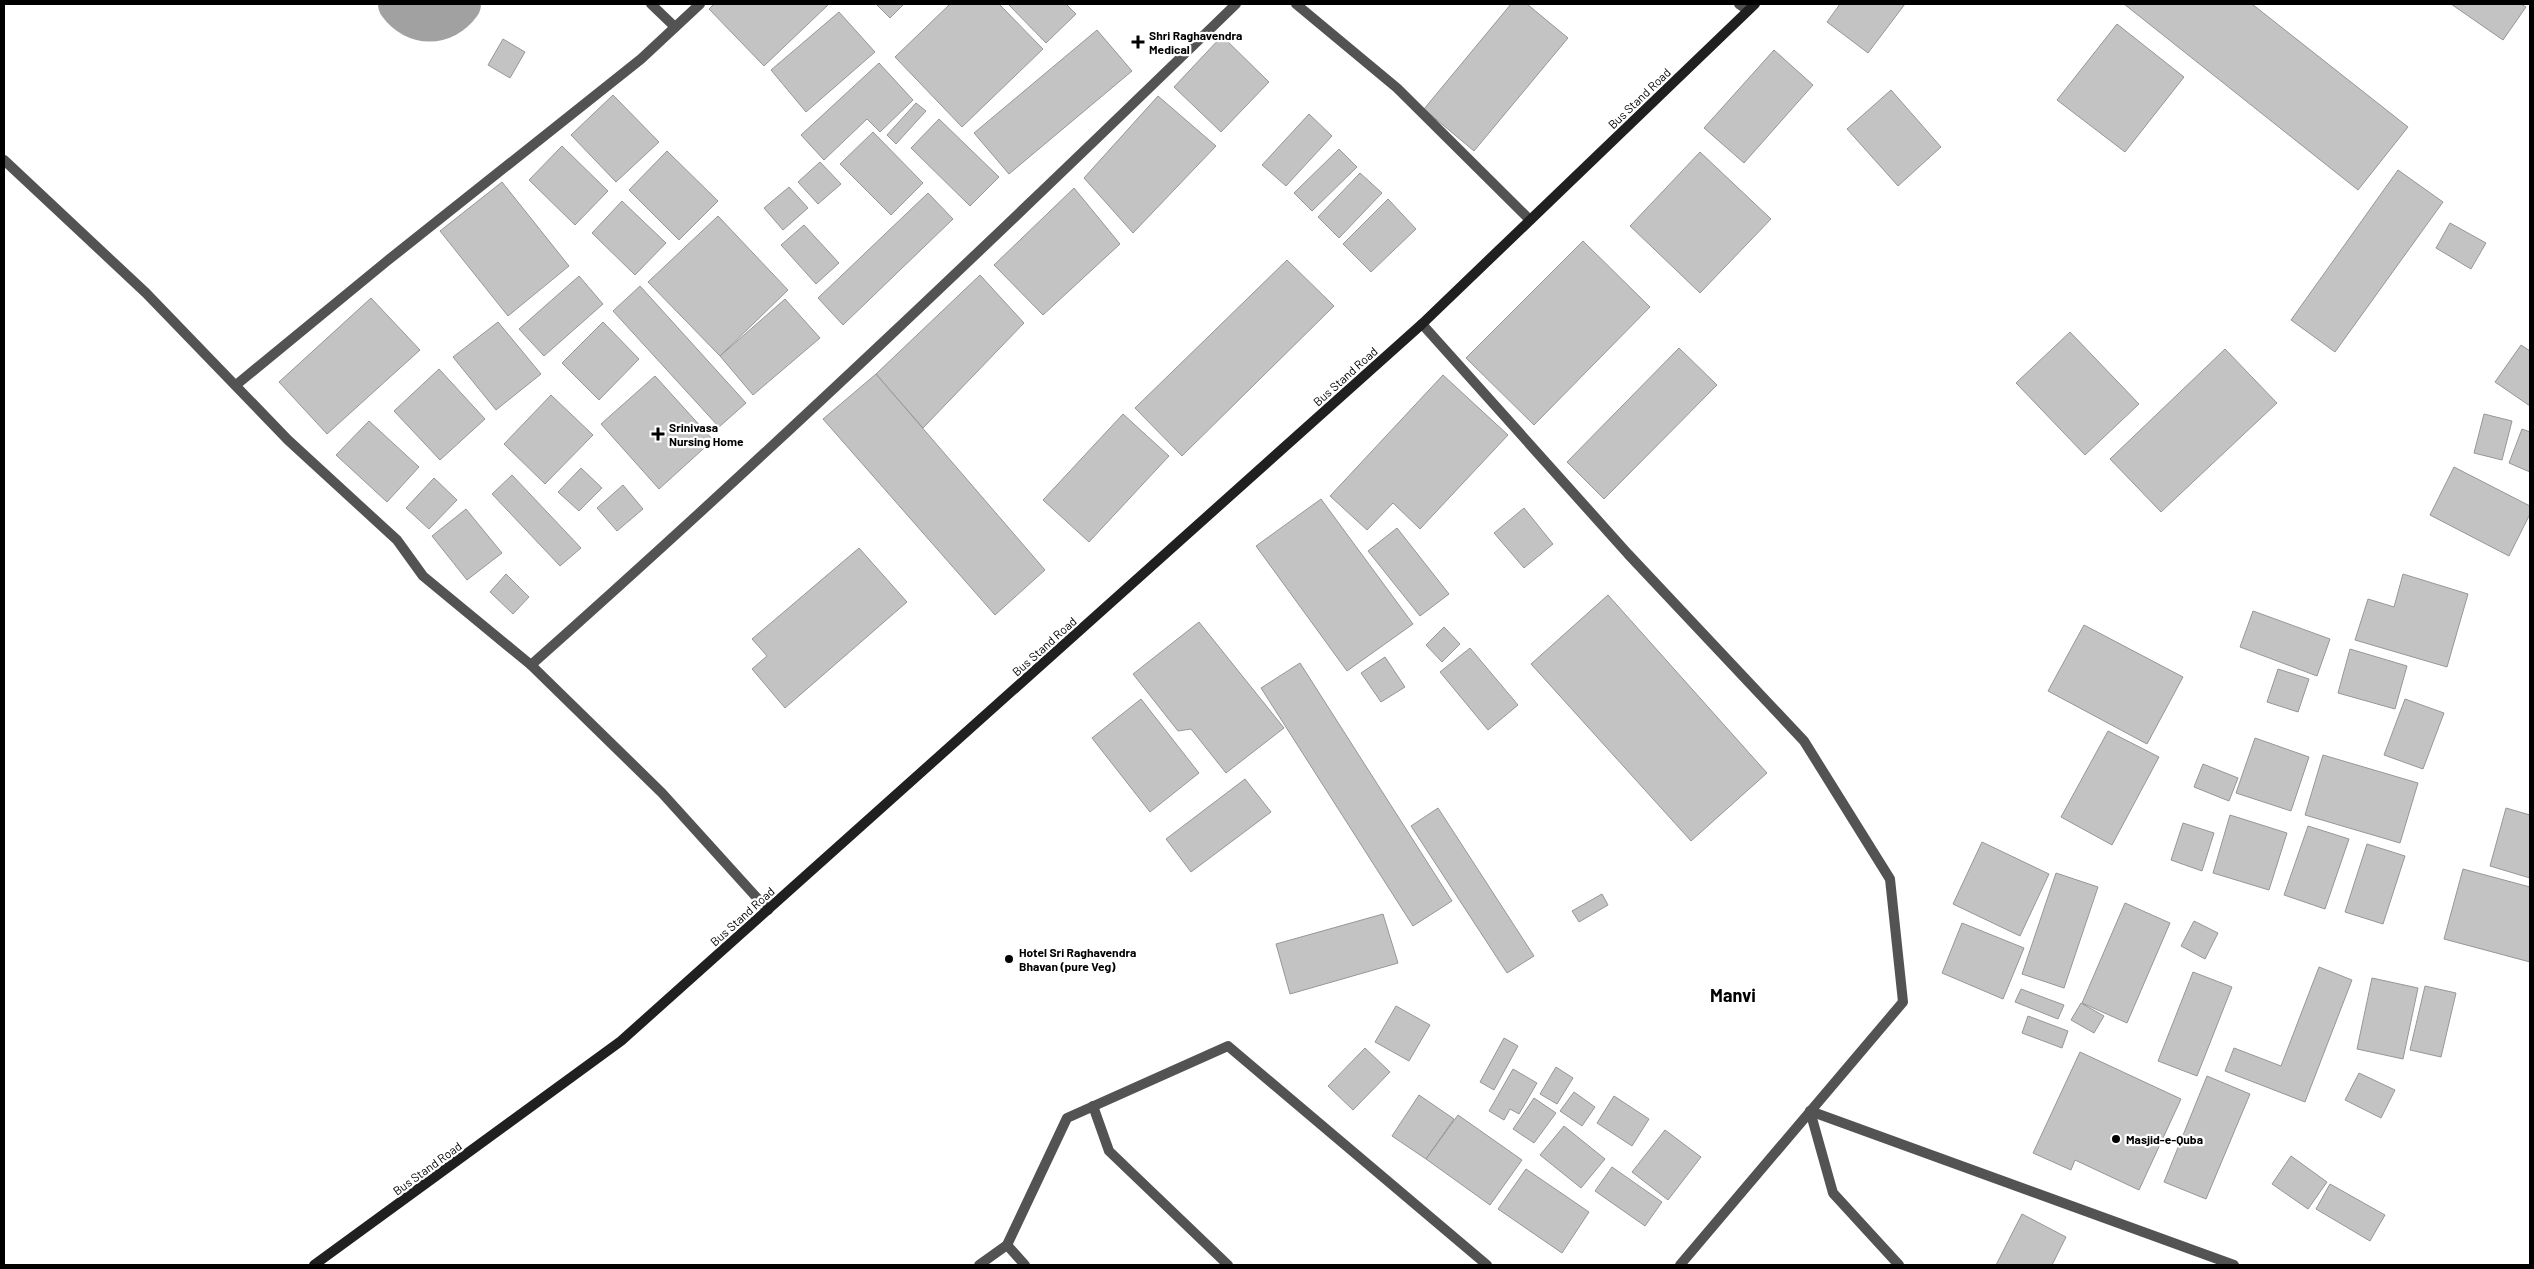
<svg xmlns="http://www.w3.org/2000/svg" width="2534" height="1269" viewBox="0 0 2534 1269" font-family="Barlow,sans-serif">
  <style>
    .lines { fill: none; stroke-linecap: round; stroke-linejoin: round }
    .canal { stroke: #a1a1a1; stroke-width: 42 }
    .building { fill: #c3c3c3; stroke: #979797 }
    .minor { stroke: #535353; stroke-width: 10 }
    .secondary { stroke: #202020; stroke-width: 10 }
    .poi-dot { fill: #000; stroke: #fff; stroke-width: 2 }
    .labels { text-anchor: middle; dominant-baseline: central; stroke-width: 4.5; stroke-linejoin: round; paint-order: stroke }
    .poi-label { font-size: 12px; font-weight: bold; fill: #000; stroke: #fff; text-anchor: start }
    .street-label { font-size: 12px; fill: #000; stroke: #fff }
    .district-label { font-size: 18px; font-weight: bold; fill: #000; stroke: #fff }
  </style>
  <rect width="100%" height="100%" fill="#fff"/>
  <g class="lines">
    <path class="canal" d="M 399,4 C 415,26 444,26 460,4"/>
  </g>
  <g class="building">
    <polygon points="714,4 829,4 764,66 709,9"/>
    <polygon points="876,4 904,4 890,18"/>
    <polygon points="950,4 999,4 1043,49 962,127 895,57"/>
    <polygon points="1008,4 1066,4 1076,14 1046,43"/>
    <polygon points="1511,4 1527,4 1568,38 1474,151 1424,109"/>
    <polygon points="1840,4 1905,4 1868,53 1827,22"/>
    <polygon points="2124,4 2252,4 2408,127 2358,190"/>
    <polygon points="2451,4 2521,4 2526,7 2503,40"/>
    <polygon points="839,12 875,52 806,112 771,70"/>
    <polygon points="2117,24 2184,77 2125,152 2057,100"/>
    <polygon points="1097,30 1132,71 1009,174 974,133"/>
    <polygon points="1222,36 1269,82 1221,132 1174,87"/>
    <polygon points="503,39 525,52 510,78 488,65"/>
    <polygon points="1774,50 1813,85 1744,163 1704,128"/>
    <polygon points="879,63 913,100 880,132 867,119 824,160 801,135"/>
    <polygon points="1891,90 1941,147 1898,186 1847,129"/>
    <polygon points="613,95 659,142 616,182 571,135"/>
    <polygon points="1158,96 1216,146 1133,233 1084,178"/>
    <polygon points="916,103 926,111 896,144 887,135"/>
    <polygon points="1309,114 1332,136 1286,186 1262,165"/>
    <polygon points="939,119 999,177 970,206 911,148"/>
    <polygon points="873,132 923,183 891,215 840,164"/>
    <polygon points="562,146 608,191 575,225 529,180"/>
    <polygon points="1339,149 1357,167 1312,211 1294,193"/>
    <polygon points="667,151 718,201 679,240 629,190"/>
    <polygon points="1700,152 1771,219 1700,293 1630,226"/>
    <polygon points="820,162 841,184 818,204 798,182"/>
    <polygon points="2398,170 2443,202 2335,352 2291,320"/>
    <polygon points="1360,173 1382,193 1339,238 1318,217"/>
    <polygon points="502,182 569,266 508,316 440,231"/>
    <polygon points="789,187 808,208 783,230 764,208"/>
    <polygon points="1074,188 1120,244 1043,315 994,265"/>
    <polygon points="928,193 953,219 843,325 818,298"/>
    <polygon points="1388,199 1416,229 1371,272 1343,244"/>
    <polygon points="622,201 666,243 635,275 592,233"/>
    <polygon points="718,216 788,290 720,356 648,282"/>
    <polygon points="2450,223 2486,243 2471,269 2436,248"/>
    <polygon points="804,225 839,263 816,284 781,245"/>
    <polygon points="1583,241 1650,307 1534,425 1466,358"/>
    <polygon points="1287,260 1334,306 1182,456 1135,408"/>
    <polygon points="980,275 1024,323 923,428 876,374"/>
    <polygon points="579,276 603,304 544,356 519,329"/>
    <polygon points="640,286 746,403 719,427 613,311"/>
    <polygon points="371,298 420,350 327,434 279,382"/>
    <polygon points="785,299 820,338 753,395 720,356"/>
    <polygon points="498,322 541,374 496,410 453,357"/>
    <polygon points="603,322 639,359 599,400 562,363"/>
    <polygon points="2070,332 2139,404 2085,455 2016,383"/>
    <polygon points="2521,345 2530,351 2530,406 2495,382"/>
    <polygon points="1679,348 1717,385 1604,499 1567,462"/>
    <polygon points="2225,349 2277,403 2161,512 2110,459"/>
    <polygon points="439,369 485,419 440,460 394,411"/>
    <polygon points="876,374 1045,570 995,615 823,419"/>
    <polygon points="1443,375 1508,435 1420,529 1393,503 1367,530 1330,496"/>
    <polygon points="655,376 713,440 659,489 601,424"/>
    <polygon points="551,395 593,435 545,484 504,444"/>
    <polygon points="1123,414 1169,456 1089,542 1043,500"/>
    <polygon points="2484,414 2512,421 2502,460 2474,453"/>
    <polygon points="369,421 419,467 387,502 336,455"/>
    <polygon points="2522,429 2530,432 2530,472 2509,463"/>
    <polygon points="2454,467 2530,506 2530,514 2509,556 2430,515"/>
    <polygon points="581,468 602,488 579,511 558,492"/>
    <polygon points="512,475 581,548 560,566 492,494"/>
    <polygon points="434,478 457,500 429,529 406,508"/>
    <polygon points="623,485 643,509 617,531 597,508"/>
    <polygon points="1321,499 1413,624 1347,671 1256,546"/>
    <polygon points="1524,508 1553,544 1524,568 1494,533"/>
    <polygon points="466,509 502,553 467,580 432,536"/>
    <polygon points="1397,528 1449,594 1420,616 1368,551"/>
    <polygon points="859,548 907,602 785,708 752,669 767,656 752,639"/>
    <polygon points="506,574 529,597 513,614 490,592"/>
    <polygon points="2403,574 2468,594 2447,667 2355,640 2368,599 2394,607"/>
    <polygon points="1608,595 1767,773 1691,841 1531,664"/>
    <polygon points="2253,611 2330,639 2317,676 2240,647"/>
    <polygon points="1199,622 1284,728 1226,773 1191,729 1178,731 1133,674"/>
    <polygon points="2084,625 2183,677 2147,744 2048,691"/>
    <polygon points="1444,627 1460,644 1442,662 1426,645"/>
    <polygon points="1470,648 1518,705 1488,730 1440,672"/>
    <polygon points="2350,649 2407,666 2395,709 2338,693"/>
    <polygon points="1385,657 1405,687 1381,702 1361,673"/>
    <polygon points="1300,663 1452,901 1413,926 1261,688"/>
    <polygon points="2278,669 2309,679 2298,712 2267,702"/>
    <polygon points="1141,699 1199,773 1150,812 1092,738"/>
    <polygon points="2405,699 2444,713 2423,769 2384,755"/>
    <polygon points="2108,731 2159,757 2112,845 2061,817"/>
    <polygon points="2255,738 2309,757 2291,811 2236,793"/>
    <polygon points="2323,755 2418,783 2400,843 2305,815"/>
    <polygon points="2203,764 2238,778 2229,801 2194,787"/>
    <polygon points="1245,779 1271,812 1191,872 1166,839"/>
    <polygon points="1438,808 1534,956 1507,973 1411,826"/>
    <polygon points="2506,808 2530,815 2530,878 2490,866"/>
    <polygon points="2230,815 2287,833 2269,890 2213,873"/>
    <polygon points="2183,823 2214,833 2202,871 2171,860"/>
    <polygon points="2308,826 2349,839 2325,909 2284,895"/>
    <polygon points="1982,842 2049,874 2020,936 1953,904"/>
    <polygon points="2367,844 2405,856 2383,924 2345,912"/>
    <polygon points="2463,869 2530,887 2530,962 2444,939"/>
    <polygon points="2056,873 2098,887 2064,988 2022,974"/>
    <polygon points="1602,894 1608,905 1579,922 1572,911"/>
    <polygon points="2125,903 2170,923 2127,1023 2082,1003"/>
    <polygon points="1383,914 1398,963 1290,994 1276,944"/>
    <polygon points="2194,921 2218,933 2205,959 2181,946"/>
    <polygon points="1962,923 2024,948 2003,999 1942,973"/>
    <polygon points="2319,967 2352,980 2305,1102 2225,1071 2234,1048 2281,1066"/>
    <polygon points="2193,972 2232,987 2197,1076 2158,1061"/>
    <polygon points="2372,978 2418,988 2403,1059 2357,1049"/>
    <polygon points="2425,986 2456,993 2441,1057 2410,1050"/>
    <polygon points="2021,989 2064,1005 2058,1019 2015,1002"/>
    <polygon points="2081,1003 2104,1016 2094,1033 2071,1020"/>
    <polygon points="1396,1006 1430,1025 1409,1061 1375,1042"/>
    <polygon points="2028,1016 2068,1031 2062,1048 2022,1033"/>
    <polygon points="1504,1038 1518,1046 1494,1090 1480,1082"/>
    <polygon points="1365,1048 1390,1072 1353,1110 1328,1086"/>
    <polygon points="2080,1052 2181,1099 2139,1190 2075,1160 2071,1170 2033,1153"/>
    <polygon points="1556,1067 1573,1078 1557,1104 1540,1094"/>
    <polygon points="1513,1069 1537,1083 1519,1114 1510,1109 1504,1120 1489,1111"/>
    <polygon points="2359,1073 2395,1090 2381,1118 2345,1100"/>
    <polygon points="2207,1076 2250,1094 2206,1199 2164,1182"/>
    <polygon points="1574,1092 1595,1107 1582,1126 1560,1111"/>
    <polygon points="1419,1095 1454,1119 1426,1159 1392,1136"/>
    <polygon points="1614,1096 1649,1119 1632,1146 1597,1123"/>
    <polygon points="1534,1098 1556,1113 1534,1143 1513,1129"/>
    <polygon points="1458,1115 1522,1160 1490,1205 1426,1159"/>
    <polygon points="1564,1126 1605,1159 1581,1188 1540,1155"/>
    <polygon points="1665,1130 1701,1157 1668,1200 1632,1172"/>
    <polygon points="2291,1156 2327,1182 2308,1209 2272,1184"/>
    <polygon points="1612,1167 1662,1202 1645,1226 1595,1191"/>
    <polygon points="1526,1169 1589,1212 1562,1253 1498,1209"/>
    <polygon points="2330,1184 2385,1215 2370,1241 2316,1209"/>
    <polygon points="2022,1214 2066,1237 2052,1265 1996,1265"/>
  </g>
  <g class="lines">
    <g class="minor">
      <polyline points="651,4 675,27"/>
      <polyline points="1296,4 1397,88 1530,220"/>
      <polyline points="1739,4 1748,10"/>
      <polyline points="4,160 146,293 288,440 397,540 423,576 531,665 662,793 768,910"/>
      <polyline points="1422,324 1628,554 1804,741 1890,879 1903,1002 1680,1265"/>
      <polyline points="236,385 387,261 641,59 700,4"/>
      <path d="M 531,665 C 772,451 1005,228 1236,4"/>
      <polyline points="1093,1106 1109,1151 1228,1265"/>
      <polyline points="1810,1111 2234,1265"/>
      <polyline points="1810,1111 1833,1193 1899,1265"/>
      <polyline points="1007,1245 1025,1265"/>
      <polyline points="979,1265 1007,1245 1067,1118 1228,1046 1487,1265"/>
    </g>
    <polyline class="secondary" points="314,1265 621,1041 1422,324 1755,4"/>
  </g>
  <g class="poi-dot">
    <path d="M1135.5 34.5h5v5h5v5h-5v5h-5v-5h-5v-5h5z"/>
    <path d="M655.5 426.5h5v5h5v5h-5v5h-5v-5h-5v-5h5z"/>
    <circle cx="1009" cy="959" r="5"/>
    <circle cx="2116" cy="1139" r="5"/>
  </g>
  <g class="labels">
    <g class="poi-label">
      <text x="1149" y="35">Shri Raghavendra<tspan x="1149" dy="14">Medical</tspan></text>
      <text x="669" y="427">Srinivasa<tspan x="669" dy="14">Nursing Home</tspan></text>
      <text x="1019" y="952">Hotel Sri Raghavendra<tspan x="1019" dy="14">Bhavan (pure Veg)</tspan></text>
      <text x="2126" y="1139">Masjid-e-Quba</text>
    </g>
    <g class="street-label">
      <text transform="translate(1639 98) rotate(-44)">Bus Stand Road</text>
      <text transform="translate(1345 376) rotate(-42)">Bus Stand Road</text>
      <text transform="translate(1044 646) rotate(-42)">Bus Stand Road</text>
      <text transform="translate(742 916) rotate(-42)">Bus Stand Road</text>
      <text transform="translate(427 1168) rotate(-36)">Bus Stand Road</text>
    </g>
    <g class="district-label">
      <text x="1733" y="995">Manvi</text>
    </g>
  </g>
  <rect width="2534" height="1269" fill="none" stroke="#000000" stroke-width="10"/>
</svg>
